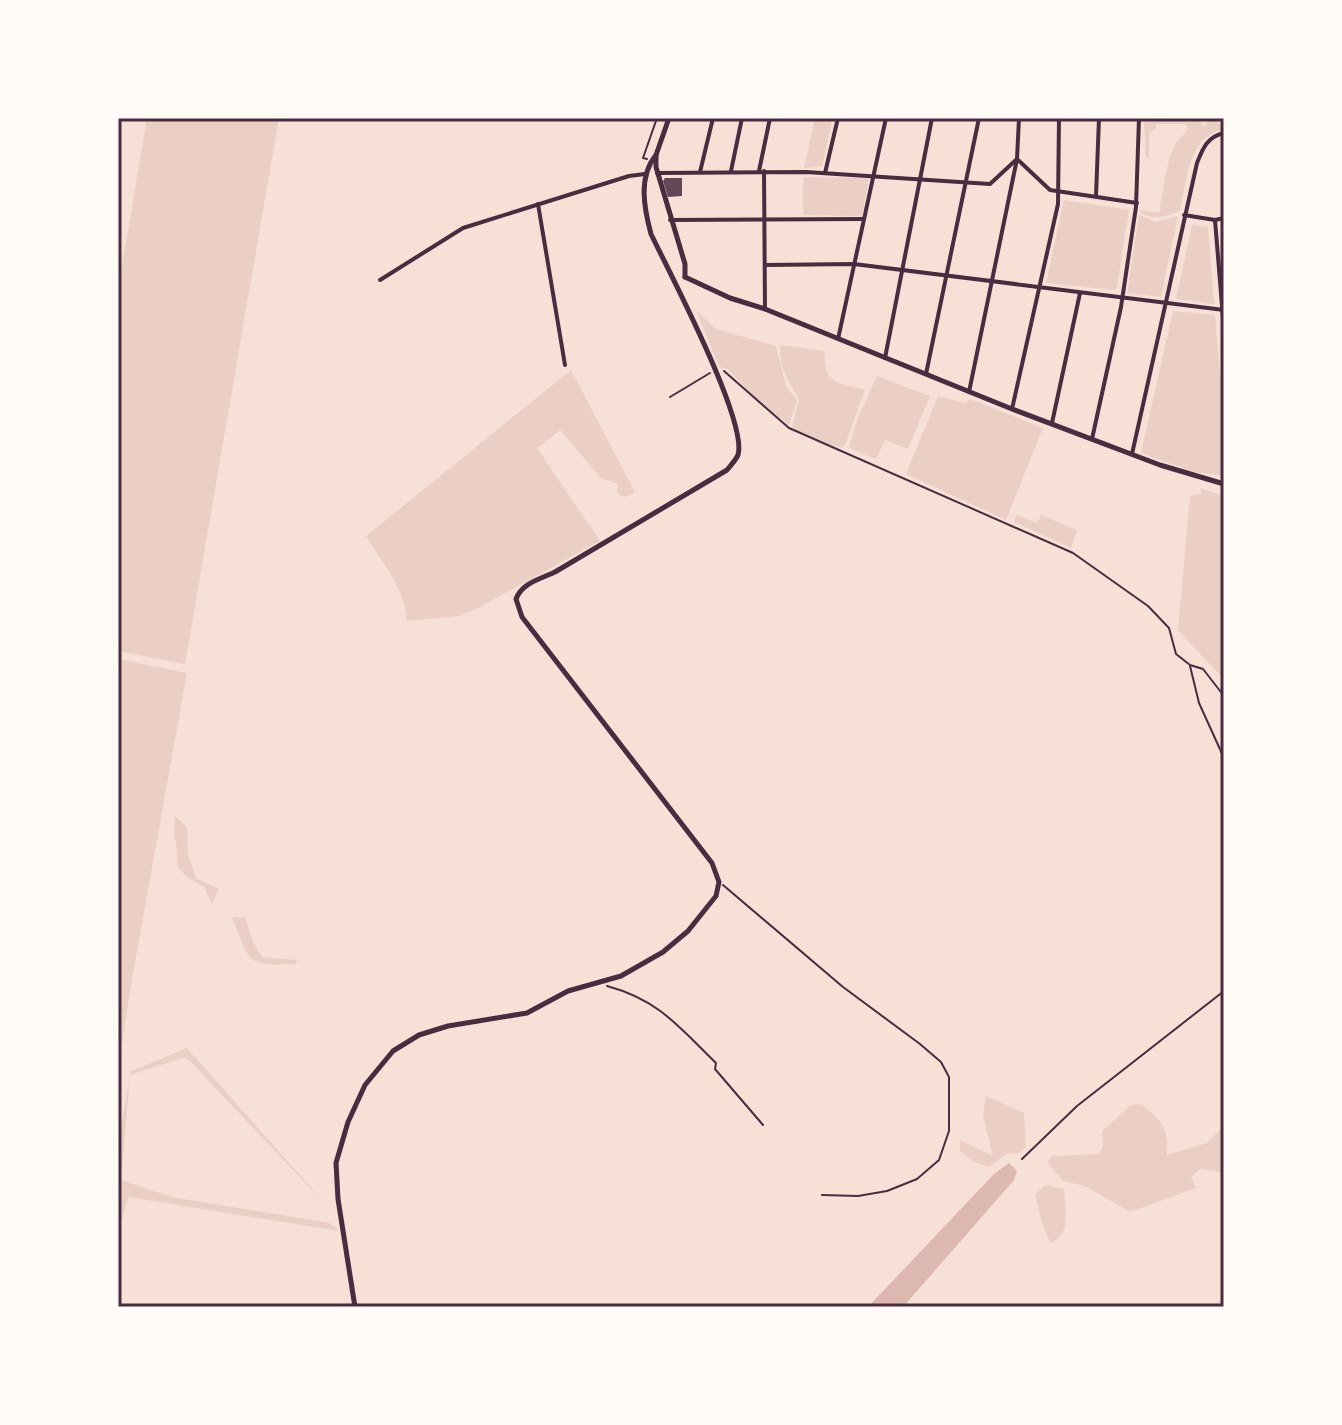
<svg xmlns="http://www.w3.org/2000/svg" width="1342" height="1425" viewBox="0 0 1342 1425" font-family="Ubuntu,sans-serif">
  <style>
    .green { fill: #ebcfc5 }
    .water { fill: #dcb8b0 }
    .building { fill: #644757 }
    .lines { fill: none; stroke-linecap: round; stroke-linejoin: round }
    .path { stroke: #4a2c40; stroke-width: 2 }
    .minor { stroke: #4a2c40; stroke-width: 4 }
    .tertiary { stroke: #4a2c40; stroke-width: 5 }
    .neatline { fill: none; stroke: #4a2c40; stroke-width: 3 }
  </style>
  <rect width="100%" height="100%" fill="#f7e1d7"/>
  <g class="green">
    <polygon points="147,118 279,118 185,664 118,651 118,289"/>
    <polygon points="815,118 833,118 822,166 804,168"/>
    <path d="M 1144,118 L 1202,118 L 1202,125 L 1206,126 L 1207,118 L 1216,118 L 1223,129 C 1187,139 1187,180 1180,211 C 1166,216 1155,221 1141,213 L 1141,210 L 1159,213 C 1163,192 1165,169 1173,149 C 1176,139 1184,137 1188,128 L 1185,124 L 1156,124 L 1156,128 L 1149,134 L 1149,157 L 1146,158 Z"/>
    <polygon points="803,177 869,178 862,216 803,215"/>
    <polygon points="1064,200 1129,210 1117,287 1115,290 1046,283"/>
    <polygon points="1139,215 1156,222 1178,216 1161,297 1127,293"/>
    <polygon points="1192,225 1208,227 1214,304 1176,299"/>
    <polygon points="696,310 716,329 776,346 786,386 797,400 789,425 753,396 728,369 719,367"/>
    <polygon points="1173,311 1215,315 1224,422 1224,470 1220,475 1193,472 1141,453"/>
    <path d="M 780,345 L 825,351 C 822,383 838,383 865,390 L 845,445 L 841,448 L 802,435 L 792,427 L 799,399 C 788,380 779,368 780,345 Z"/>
    <path d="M 571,370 L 635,492 C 628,497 624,499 617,493 L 618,484 L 601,478 L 560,430 L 537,448 L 600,541 L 476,609 L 460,616 L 406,621 C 410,597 379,557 366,536 Z"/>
    <polygon points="877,376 930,396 908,449 885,440 876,459 851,449 849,446 859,415"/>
    <polygon points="938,396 965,403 970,399 1043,428 1006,520 906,474"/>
    <polygon points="1201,488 1224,496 1224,676 1221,676 1178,630 1190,496 1201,494"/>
    <polygon points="1016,515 1037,523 1041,515 1077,530 1071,548 1014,522"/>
    <polygon points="118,659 187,673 131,985 118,1071"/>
    <polygon points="175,816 187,827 188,855 196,878 219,889 212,904 204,887 187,877 178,867 176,840 174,839"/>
    <path d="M 232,917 L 245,917 L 253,942 L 262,957 L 297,960 L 296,964 C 243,966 251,963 232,917 Z"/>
    <polygon points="187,1048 330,1209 186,1057 130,1075 121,1180 172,1197 330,1223 339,1231 128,1197 118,1234 118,1144 131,1071"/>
    <polygon points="986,1096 1024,1113 1026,1147 1019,1153 1007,1154 989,1167 974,1162 960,1151 960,1140 993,1156 983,1116"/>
    <path d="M 1141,1104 C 1161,1121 1169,1127 1167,1155 L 1207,1143 L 1220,1130 L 1224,1132 L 1224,1173 L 1200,1169 L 1191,1177 L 1196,1188 L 1130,1212 L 1085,1186 L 1063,1181 L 1047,1162 L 1052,1156 L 1098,1154 L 1103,1147 L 1102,1131 L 1131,1105 Z"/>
    <path d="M 1045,1185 L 1064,1189 C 1065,1208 1072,1234 1051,1243 C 1046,1235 1035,1203 1036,1194 Z"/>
  </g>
  <polygon class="water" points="1009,1163 1017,1171 1014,1180 903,1307 868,1307 994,1174"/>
  <polygon class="building" points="665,178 682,178 682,196 668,197 663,181"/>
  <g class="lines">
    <g class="path">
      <polyline points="647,159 643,158 657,118"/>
      <polyline points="724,371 789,428 1073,553 1148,606 1169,628 1176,654 1190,665 1203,669 1224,696"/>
      <polyline points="670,397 710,373"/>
      <polyline points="1190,666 1199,703 1224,758"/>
      <polyline points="723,885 843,987 920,1044 941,1062 949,1077 949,1131 939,1160 917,1179 887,1191 858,1196 822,1195"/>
      <path d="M 607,986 C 659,1000 679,1027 716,1063 L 715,1069 L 763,1125"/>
      <polyline points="1022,1159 1077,1106 1224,991"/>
    </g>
    <g class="minor">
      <polyline points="1017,159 1050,190 1137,203"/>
      <polyline points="731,171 742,118"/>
      <polyline points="759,171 770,118"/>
      <polyline points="764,171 765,309"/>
      <polyline points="700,172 713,118"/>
      <polyline points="657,173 806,172 990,184 1017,159"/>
      <polyline points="825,173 838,118"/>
      <polyline points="1096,196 1099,118"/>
      <polyline points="538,204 565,365"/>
      <polyline points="1184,215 1215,220 1224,218"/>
      <polyline points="670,220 864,219"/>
      <polyline points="1215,220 1224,330"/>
      <polyline points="765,265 854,264 1224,310"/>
      <polyline points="380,280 463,228 629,176 645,174"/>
      <polyline points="838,339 886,118"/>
      <polyline points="885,358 932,118"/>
      <polyline points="926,374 979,118"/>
      <polyline points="969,392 1017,159 1019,118"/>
      <polyline points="1012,409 1058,204 1059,118"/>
      <polyline points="1052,423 1080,293"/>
      <polyline points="1092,439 1121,307 1136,207 1139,118"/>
      <path d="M 1132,454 L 1197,163 C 1203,148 1207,137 1224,133"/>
    </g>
    <g class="tertiary">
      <polyline points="669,118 656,155 656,167 685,264 685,277"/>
      <polyline points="1222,118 1224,119"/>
      <polyline points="685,277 730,298 765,309 1012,409 1160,465 1224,484"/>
      <path d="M 355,1307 L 338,1199 L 336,1163 L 348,1122 L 365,1085 L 393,1051 L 419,1035 L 448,1026 L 527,1013 L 568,991 L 621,976 L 663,952 L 688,931 L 716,896 L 719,882 L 712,863 L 522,617 L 516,599 C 522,583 540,579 555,572 L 727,470 C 730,466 736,460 738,455 C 748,421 669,272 651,234 C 644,208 638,177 656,155"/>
    </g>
  </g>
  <rect width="1342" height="1425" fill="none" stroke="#fffaf5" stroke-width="240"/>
  <rect x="120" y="120" width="1102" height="1185" class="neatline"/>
</svg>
